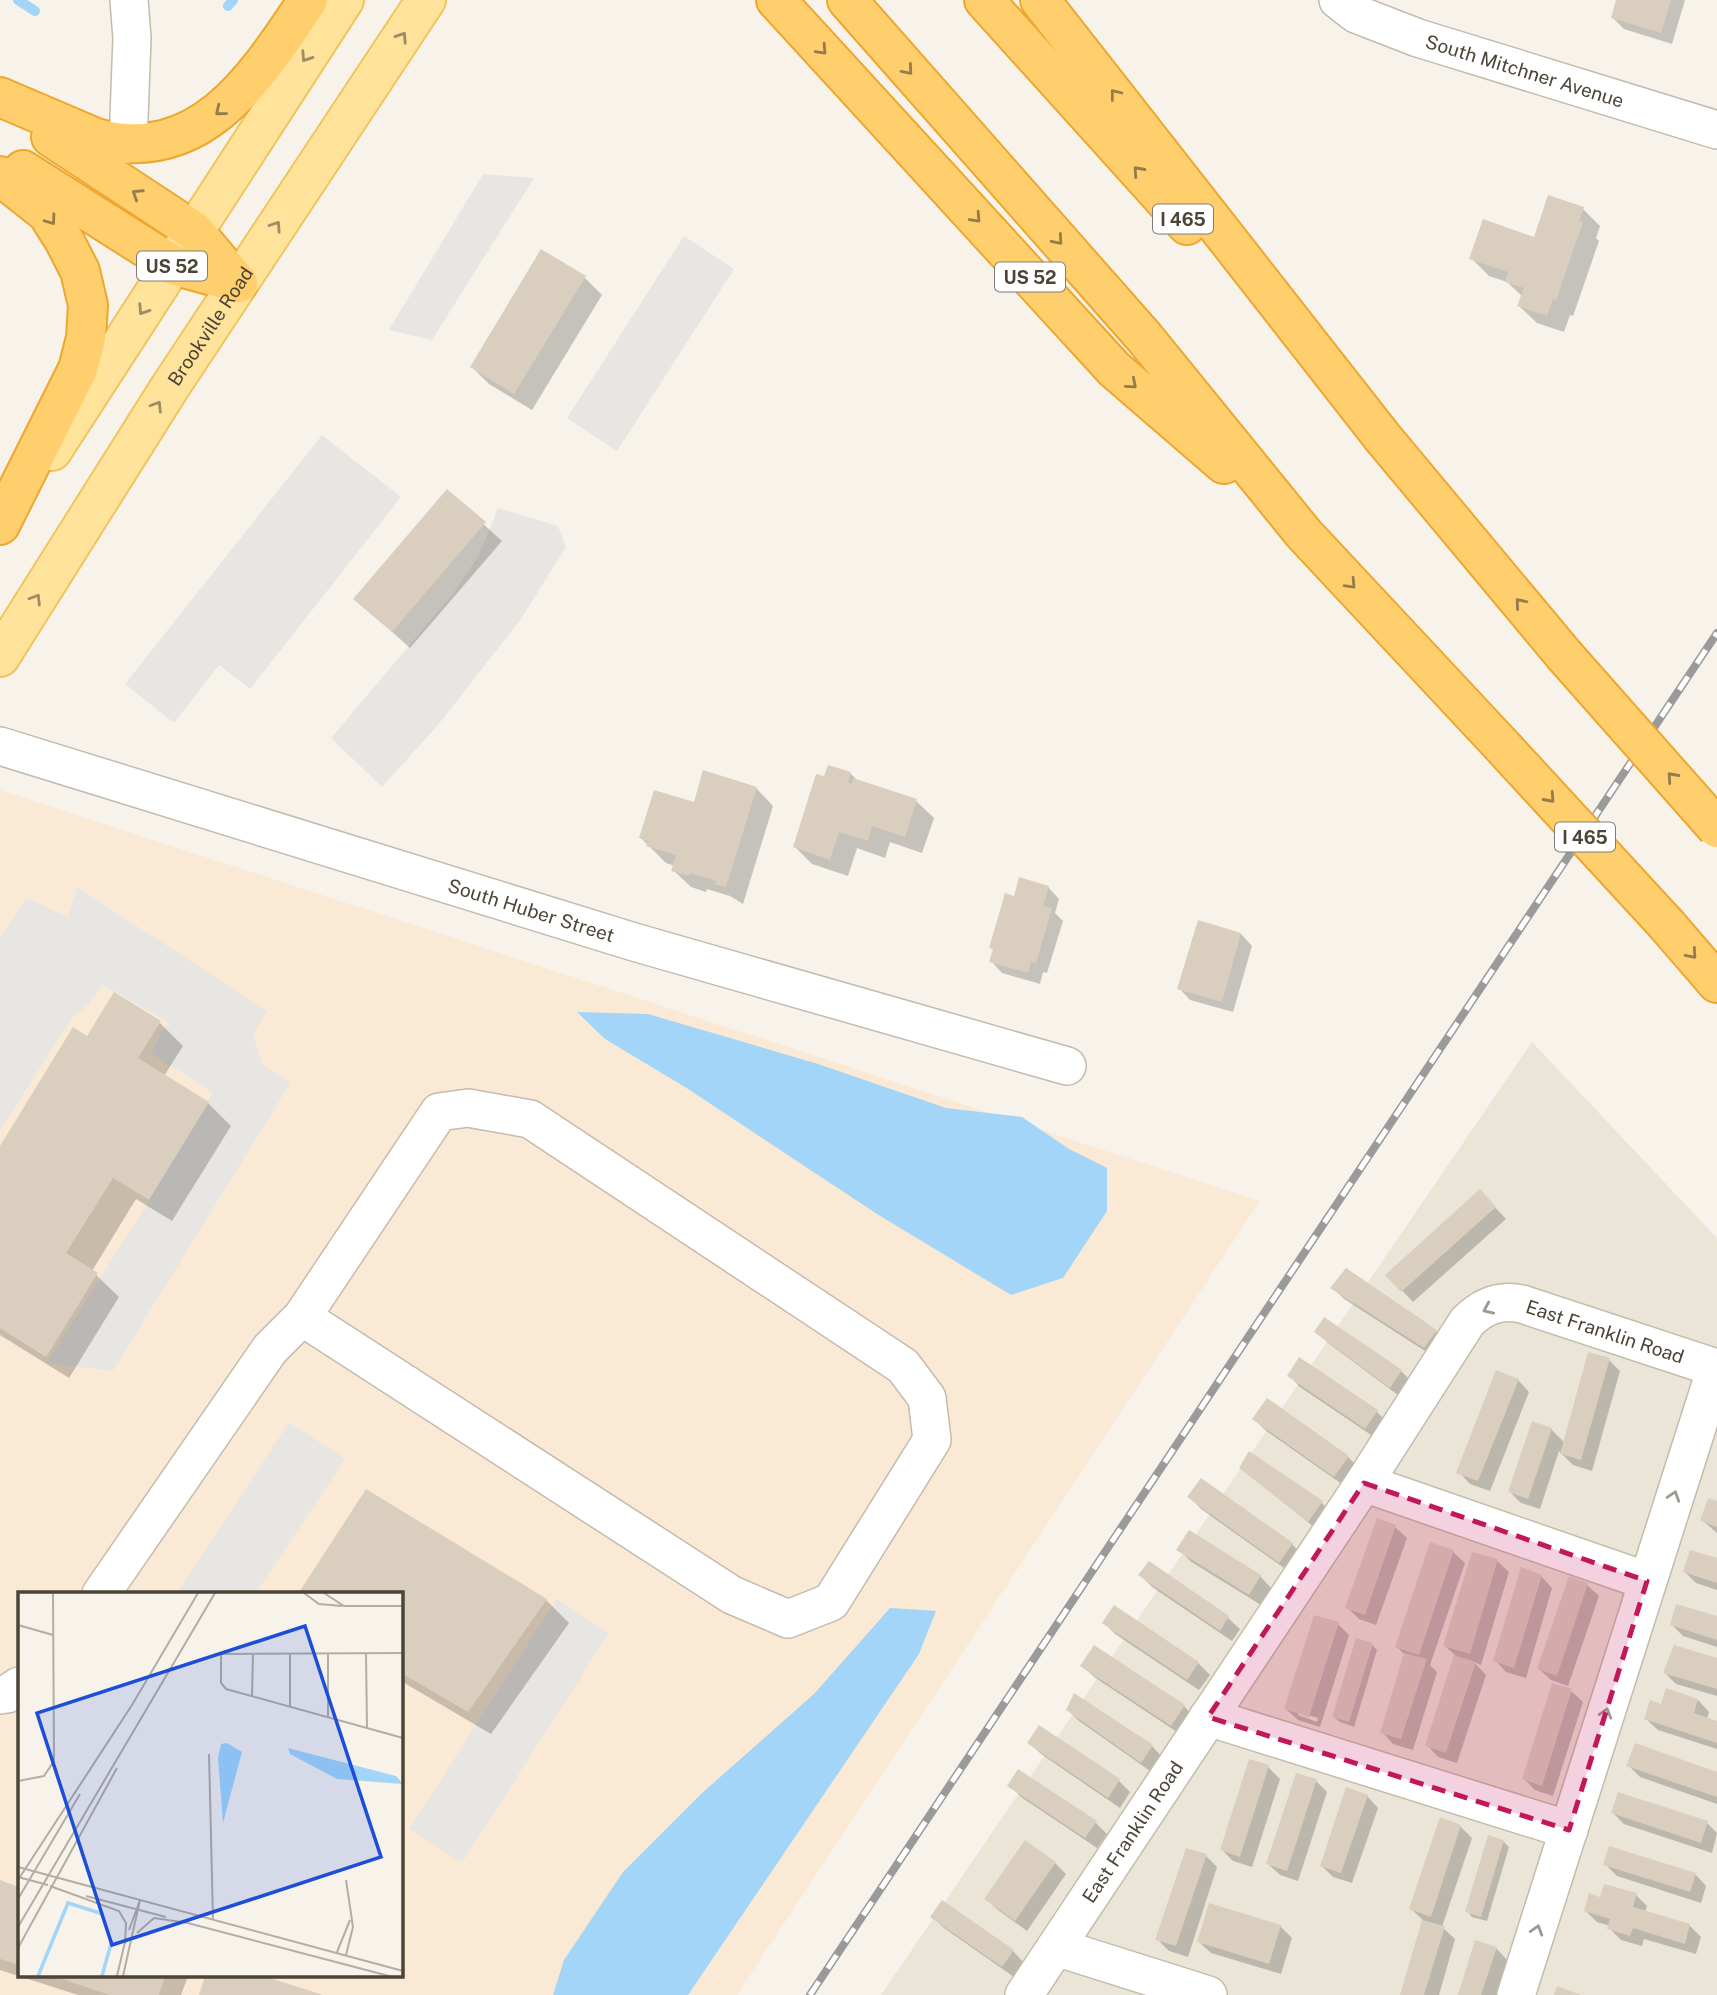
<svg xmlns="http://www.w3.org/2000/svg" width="1717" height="1995" viewBox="0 0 1717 1995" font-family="'Public Sans',sans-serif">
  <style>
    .residential { fill: #ebe5d8 }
    .commercial { fill: #faead5; fill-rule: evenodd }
    .parking { fill: #e8e6e2 }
    .water { fill: #a2d5f8 }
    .shadow { fill: #0003; fill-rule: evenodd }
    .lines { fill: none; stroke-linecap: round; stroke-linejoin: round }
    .stream { stroke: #a2d5f8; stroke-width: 10 }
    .building { fill: #dacfbf }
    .minor-casing { stroke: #c4bbac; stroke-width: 40 }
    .major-casing { stroke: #f0c55f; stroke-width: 42 }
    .highway-casing { stroke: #eea72e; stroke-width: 42 }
    .minor { stroke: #fff; stroke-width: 37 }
    .major { stroke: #ffe39b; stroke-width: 38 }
    .highway { stroke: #ffcf6d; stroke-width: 38 }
    .rail-casing { stroke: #9a9a9a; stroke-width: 8 }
    .rail { stroke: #fff; stroke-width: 5; stroke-dasharray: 16; stroke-linecap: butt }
    .highway-bridge-casing { stroke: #eea72e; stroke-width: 42; stroke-linecap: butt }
    .highway-bridge { stroke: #ffcf6d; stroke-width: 38 }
    .oneway { stroke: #9d8c64 }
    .oneway2 { stroke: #947c4d }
    .oneway3 { stroke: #9d9891 }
    .marked { fill: #c2185b; fill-opacity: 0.2; stroke: #c2185b; stroke-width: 5; stroke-dasharray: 14 9; stroke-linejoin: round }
    .labels { text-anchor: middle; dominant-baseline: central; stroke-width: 7; stroke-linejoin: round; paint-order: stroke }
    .shield { fill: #fff; stroke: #827c73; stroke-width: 2 }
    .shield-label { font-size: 18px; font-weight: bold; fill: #4c4437 }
    .street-label { font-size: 19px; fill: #4c4437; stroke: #fff }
    .inset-river { fill: none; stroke: #a2d5f8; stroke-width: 3.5 }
    .inset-road { fill: none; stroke: #b3ada3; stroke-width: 2 }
    .view { fill: #1d4ed8; fill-opacity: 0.15; stroke: #1d4ed8; stroke-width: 3.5 }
    .inset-edge { fill: none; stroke: #4c4437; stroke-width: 3.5 }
  </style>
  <rect width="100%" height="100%" fill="#f7f3eb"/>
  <polygon class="residential" points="1532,1042 1717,1238 1717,1995 881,1995"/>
  <path class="commercial" d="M 0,790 L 1260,1201 L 737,1995 L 0,1995 ZM 19,1594 L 401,1594 L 401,1976 L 19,1976 Z"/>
  <g class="parking">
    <polygon points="483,174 534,178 432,340 389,330"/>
    <polygon points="684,236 734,269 617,451 567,418"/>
    <polygon points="322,435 401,497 250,689 219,665 174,723 125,684"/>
    <polygon points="498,508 558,526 566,547 521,619 438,725 382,787 331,738 452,595 479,555"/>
    <polygon points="77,887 267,1011 253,1035 262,1064 291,1082 113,1371 47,1363 143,1210 213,1093 151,1053 168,1022 103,985 88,1005 73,1017 0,1130 0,938 26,898 68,917"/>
    <polygon points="289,1422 345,1459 255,1594 176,1594"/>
    <polygon points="557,1599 609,1633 462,1863 409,1829"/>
  </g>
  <g class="water">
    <polygon points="577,1012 648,1014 818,1064 946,1108 1022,1117 1069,1149 1107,1168 1107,1211 1063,1278 1011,1295 877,1214 685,1087 605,1039"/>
    <polygon points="890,1608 936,1611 919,1654 688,1995 553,1995 564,1960 623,1872 702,1793 814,1694"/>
  </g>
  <g class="shadow">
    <polygon points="1618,0 1685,0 1672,44 1624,29 1613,18"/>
    <polygon points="1583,209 1600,226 1596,238 1599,241 1573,316 1570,315 1564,332 1537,323 1519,306 1523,297 1507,282 1489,276 1471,258 1535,239"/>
    <polygon points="585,278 602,295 532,410 489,384 472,367"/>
    <polygon points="448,492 502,541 410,648 356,599"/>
    <polygon points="850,773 859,782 916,801 934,818 922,853 890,842 885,858 857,848 848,876 812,864 795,847 826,778"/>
    <polygon points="756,788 773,806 743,904 730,896 707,889 706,892 691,887 673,870 675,866 666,863 641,838 695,804"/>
    <polygon points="1048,887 1059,899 1055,913 1063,921 1047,973 1043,972 1040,984 1002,973 991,961 994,950 991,947 1015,898"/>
    <polygon points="1241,934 1252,946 1233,1012 1190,1000 1179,988"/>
    <polygon points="160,1023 183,1046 164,1076 208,1103 231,1126 172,1221 136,1199 92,1271 119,1297 69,1378 0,1335 0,1149 88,1038"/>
    <polygon points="1491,1203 1506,1219 1413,1302 1387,1275"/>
    <polygon points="1333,1288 1436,1331 1447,1342 1436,1358 1344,1299"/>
    <polygon points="1317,1332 1401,1371 1412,1382 1402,1398 1328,1343"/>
    <polygon points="1609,1360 1620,1371 1592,1471 1573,1465 1559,1451 1540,1509 1521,1503 1510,1492 1551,1429 1565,1443"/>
    <polygon points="1289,1376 1377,1412 1388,1423 1377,1439 1300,1387"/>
    <polygon points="1518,1380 1529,1392 1490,1491 1470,1484 1459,1472"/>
    <polygon points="1254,1419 1348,1457 1359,1468 1346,1487 1265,1430"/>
    <polygon points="1241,1468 1322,1503 1333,1514 1320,1532"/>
    <polygon points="1202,1480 1292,1544 1303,1556 1291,1573 1201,1509 1190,1497"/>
    <polygon points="367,1492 546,1600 569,1623 491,1734 401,1681 401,1594 300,1594"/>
    <polygon points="1717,1503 1717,1533 1702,1520"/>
    <polygon points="1395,1527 1407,1538 1376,1625 1359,1619 1347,1607"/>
    <polygon points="1179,1549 1260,1576 1271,1588 1261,1605 1190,1561"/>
    <polygon points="1453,1552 1465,1563 1430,1665 1437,1672 1413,1750 1393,1744 1382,1732 1405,1655 1397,1647"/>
    <polygon points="1717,1560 1717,1590 1696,1583 1685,1572"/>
    <polygon points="1497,1561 1509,1572 1481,1665 1474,1662 1486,1675 1457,1763 1438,1757 1427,1745 1456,1656 1445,1646"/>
    <polygon points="1149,1563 1228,1618 1240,1629 1232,1641 1152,1587 1140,1575"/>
    <polygon points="1541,1576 1552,1588 1526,1678 1506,1672 1495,1660"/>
    <polygon points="1587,1585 1599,1596 1568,1686 1551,1680 1539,1669"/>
    <polygon points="1114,1607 1198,1663 1210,1675 1199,1690 1115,1634 1104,1623"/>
    <polygon points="1717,1618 1717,1647 1683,1636 1672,1625"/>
    <path d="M 1338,1624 L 1349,1635 L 1320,1727 L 1298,1720 L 1286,1709 ZM 1298,1712 L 1318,1718 L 1317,1722 L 1298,1715 Z"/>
    <polygon points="1372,1645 1377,1650 1354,1727 1340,1722 1334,1717"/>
    <polygon points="1717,1660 1717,1696 1676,1684 1665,1673"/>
    <polygon points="1082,1666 1184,1706 1195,1718 1183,1736 1094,1677"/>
    <polygon points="1571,1691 1583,1702 1553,1796 1535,1790 1524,1779"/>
    <polygon points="1698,1700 1709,1712 1707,1719 1717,1722 1717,1749 1658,1730 1646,1719 1662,1706"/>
    <polygon points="1068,1710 1152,1746 1163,1758 1153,1773 1079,1721"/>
    <polygon points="1029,1743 1119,1781 1130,1792 1120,1808 1041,1754"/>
    <polygon points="1628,1765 1717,1774 1717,1804 1640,1777"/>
    <polygon points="1268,1767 1280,1779 1252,1867 1233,1861 1222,1850"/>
    <polygon points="1316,1781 1327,1792 1298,1881 1280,1875 1268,1864"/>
    <polygon points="1009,1785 1096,1823 1107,1834 1097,1848 1021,1797"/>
    <polygon points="1367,1796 1378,1808 1352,1883 1333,1877 1322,1866"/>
    <polygon points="1613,1813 1707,1823 1717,1833 1712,1853 1624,1824"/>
    <polygon points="1460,1826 1472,1838 1442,1927 1455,1939 1439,1995 1402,1995 1424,1921 1411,1909"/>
    <polygon points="1489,1838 1504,1842 1509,1847 1487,1921 1472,1917 1467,1911"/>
    <polygon points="1206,1856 1217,1867 1188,1957 1169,1951 1157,1939"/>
    <polygon points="1055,1863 1066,1874 1027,1931 998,1910 986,1899"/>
    <polygon points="1605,1864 1695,1874 1706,1886 1701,1903 1617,1876"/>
    <polygon points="0,1882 19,1888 19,1976 188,1976 181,1995 78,1995 0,1970"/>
    <polygon points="1636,1895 1647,1906 1645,1912 1690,1926 1701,1937 1696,1954 1644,1939 1642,1946 1621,1940 1609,1928 1610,1926 1597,1922 1586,1911 1601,1899"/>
    <polygon points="932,1917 1013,1951 1024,1963 1014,1977 944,1928"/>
    <polygon points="1280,1926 1292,1938 1281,1974 1211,1953 1199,1942"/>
    <polygon points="1496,1948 1507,1960 1496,1995 1460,1995"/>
  </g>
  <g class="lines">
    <g class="stream">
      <polyline points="18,0 35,11"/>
      <polyline points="228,6 233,0"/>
    </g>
  </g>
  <g class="building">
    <polygon points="1616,0 1671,0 1661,33 1611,18"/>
    <polygon points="1548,195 1584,207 1579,221 1583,222 1556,300 1553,299 1547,316 1517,306 1524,288 1505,282 1508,272 1469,259 1483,219 1534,237"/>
    <polygon points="541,249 586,276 514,394 470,367"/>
    <polygon points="447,489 486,522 392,632 353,599"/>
    <polygon points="828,765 851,772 848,782 852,784 853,778 917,799 905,837 872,826 868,841 839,832 830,860 793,847 816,774 824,776"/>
    <polygon points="703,770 757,787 726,887 715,884 716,881 690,873 689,876 671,871 676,855 646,846 648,841 639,838 654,790 694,802"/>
    <polygon points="1019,877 1049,886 1043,906 1052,908 1036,963 1031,962 1028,973 989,962 993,949 989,948 1005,893 1014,896"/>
    <polygon points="1198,920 1241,933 1222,1002 1177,989"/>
    <polygon points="114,992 161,1021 138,1058 209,1102 149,1200 113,1178 66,1253 98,1273 46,1357 0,1328 0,1146 73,1027 87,1036"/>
    <polygon points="1480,1189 1496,1207 1401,1292 1385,1275"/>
    <polygon points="1346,1268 1437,1330 1424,1348 1330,1288"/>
    <polygon points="1324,1317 1402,1370 1390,1388 1314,1332"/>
    <polygon points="1588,1352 1610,1358 1581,1460 1560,1454"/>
    <polygon points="1299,1357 1378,1410 1365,1429 1287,1376"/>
    <polygon points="1496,1370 1519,1379 1478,1481 1456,1473"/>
    <polygon points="1267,1398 1349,1456 1334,1477 1252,1419"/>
    <polygon points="1532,1421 1552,1428 1528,1499 1508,1492"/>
    <polygon points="1249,1451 1323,1501 1308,1522 1239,1468"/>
    <polygon points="1201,1478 1293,1543 1279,1563 1187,1497"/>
    <polygon points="366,1489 547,1599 468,1712 401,1673 401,1594 298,1594"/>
    <polygon points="1708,1498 1717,1501 1717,1527 1700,1521"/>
    <polygon points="1377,1518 1396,1525 1365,1615 1345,1608"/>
    <polygon points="1189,1530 1261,1575 1249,1595 1176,1550"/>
    <polygon points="1430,1542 1454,1550 1419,1655 1395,1647"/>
    <polygon points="1690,1550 1717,1558 1717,1583 1683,1572"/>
    <polygon points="1472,1552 1498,1559 1470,1654 1443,1646"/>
    <polygon points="1149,1561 1229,1616 1220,1631 1138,1575"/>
    <polygon points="1521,1567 1542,1575 1514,1668 1493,1661"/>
    <polygon points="1569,1576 1588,1583 1557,1676 1537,1669"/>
    <polygon points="1676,1604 1717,1616 1717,1640 1670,1625"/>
    <polygon points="1114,1605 1199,1662 1187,1680 1102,1623"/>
    <polygon points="1314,1615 1339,1622 1309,1717 1284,1709"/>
    <polygon points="1356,1638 1373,1643 1349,1722 1332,1717"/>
    <polygon points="1094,1645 1185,1705 1171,1726 1080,1666"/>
    <polygon points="1674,1645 1717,1658 1717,1689 1663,1673"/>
    <polygon points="1404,1653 1427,1659 1401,1739 1380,1733"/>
    <polygon points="1454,1655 1476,1662 1446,1753 1425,1746"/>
    <polygon points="1552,1683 1572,1689 1542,1786 1522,1779"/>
    <polygon points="1666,1688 1698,1699 1694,1713 1717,1721 1717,1743 1644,1719 1650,1700 1661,1704"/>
    <polygon points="1074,1693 1153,1745 1141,1763 1066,1710"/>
    <polygon points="1039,1725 1120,1779 1108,1798 1027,1743"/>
    <polygon points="1635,1743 1717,1772 1717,1797 1626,1766"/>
    <polygon points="1249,1759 1269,1765 1240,1857 1220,1850"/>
    <polygon points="1018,1769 1097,1821 1085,1838 1007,1786"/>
    <polygon points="1296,1773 1317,1779 1287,1871 1266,1864"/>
    <polygon points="1346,1787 1368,1795 1341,1873 1320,1866"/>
    <polygon points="1618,1792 1708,1821 1701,1843 1611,1813"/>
    <polygon points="1440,1817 1461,1825 1431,1917 1409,1909"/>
    <polygon points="1488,1835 1504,1840 1481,1917 1465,1912"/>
    <polygon points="1025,1840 1056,1862 1015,1921 984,1899"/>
    <polygon points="1609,1846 1696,1873 1690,1892 1603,1865"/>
    <polygon points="1186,1848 1207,1854 1176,1946 1155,1940"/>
    <polygon points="0,1880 19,1887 19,1965 0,1959"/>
    <polygon points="1604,1884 1637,1893 1633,1907 1690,1924 1685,1944 1633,1928 1630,1936 1607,1929 1610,1919 1584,1911 1589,1893 1600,1897"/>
    <polygon points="942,1900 1014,1950 1002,1967 930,1917"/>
    <polygon points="1209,1903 1281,1925 1269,1964 1197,1942"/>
    <polygon points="1422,1920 1445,1926 1424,1995 1400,1995"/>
    <polygon points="1475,1940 1497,1947 1481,1995 1458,1995"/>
    <polygon points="53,1976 165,1976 159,1995 110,1995"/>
    <polygon points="205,1976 264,1976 323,1995 199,1995"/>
    <polygon points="1557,1986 1581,1995 1554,1995"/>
  </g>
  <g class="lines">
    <g class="minor-casing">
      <g id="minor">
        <path id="s1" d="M 1338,0 L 1356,14 L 1418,38 L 1717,130"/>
        <polyline points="128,144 132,38 129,0"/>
        <path id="s2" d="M 0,746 L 634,942 L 1067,1066"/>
        <polyline points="1364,1483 1647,1581"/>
        <polyline points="101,1594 270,1349 302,1317 439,1112 468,1108 530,1119 903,1366 927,1398 932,1440 831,1602 788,1619 732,1595 302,1317"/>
        <polyline points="0,1695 7,1694 19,1686"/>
        <polyline points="1208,1717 1569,1830"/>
        <polyline points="1056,1947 1208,1995"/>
        <path id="s3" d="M 1024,1995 L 1364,1483 L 1467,1322 C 1483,1306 1500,1299 1522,1304 L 1716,1368 L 1516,1995"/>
      </g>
    </g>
    <g class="major-casing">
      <g id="major">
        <polyline points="52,451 344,0"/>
        <path id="s4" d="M 0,657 L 170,387 L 426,0"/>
      </g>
    </g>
    <g class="highway-casing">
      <g id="highway">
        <polyline points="776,0 1114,369 1224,464"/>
        <polyline points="847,0 1144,337 1304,534 1504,748"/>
        <polyline points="984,0 1187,225"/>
        <polyline points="1040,0 1383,438 1564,655"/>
        <path d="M 0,97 L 96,138 C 202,166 257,76 308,0"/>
        <polyline points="51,137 194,231 238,283"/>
        <polyline points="23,170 173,265 238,283"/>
        <polyline points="0,176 47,213 64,240 80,271 88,305 86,338 78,369 0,525"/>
        <polyline points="1667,925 1717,983"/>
      </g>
    </g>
    <use href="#minor" class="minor"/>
    <use href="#major" class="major"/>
    <use href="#highway" class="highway"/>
    <g class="rail-casing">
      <polyline id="rail" points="810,1995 1717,633"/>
    </g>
    <use href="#rail" class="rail"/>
    <g class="highway-bridge-casing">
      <g id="highway-bridge">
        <polyline points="1564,655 1717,828"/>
        <polyline points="1504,748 1667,925"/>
      </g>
    </g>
    <use href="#highway-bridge" class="highway-bridge"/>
  </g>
  <defs><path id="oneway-chevron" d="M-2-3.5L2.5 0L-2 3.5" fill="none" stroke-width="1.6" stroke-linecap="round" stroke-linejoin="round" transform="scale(1.75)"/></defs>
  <g class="oneway">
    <use href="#oneway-chevron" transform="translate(402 37) rotate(-57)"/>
    <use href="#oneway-chevron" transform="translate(306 57) rotate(123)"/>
    <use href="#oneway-chevron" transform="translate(276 226) rotate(-56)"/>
    <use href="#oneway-chevron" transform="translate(143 310) rotate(123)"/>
    <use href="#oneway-chevron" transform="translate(157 406) rotate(-58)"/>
    <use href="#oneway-chevron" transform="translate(36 599) rotate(-58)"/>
  </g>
  <g class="oneway2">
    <use href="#oneway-chevron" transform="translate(822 50) rotate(47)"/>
    <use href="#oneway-chevron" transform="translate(908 70) rotate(49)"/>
    <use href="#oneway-chevron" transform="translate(1115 94) rotate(-128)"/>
    <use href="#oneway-chevron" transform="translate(220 111) rotate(141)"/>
    <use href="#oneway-chevron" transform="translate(1138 171) rotate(-132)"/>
    <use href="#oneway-chevron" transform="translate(137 194) rotate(-147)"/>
    <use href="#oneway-chevron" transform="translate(976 218) rotate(47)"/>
    <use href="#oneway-chevron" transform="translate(51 220) rotate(54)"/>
    <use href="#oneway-chevron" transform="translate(1058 240) rotate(49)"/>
    <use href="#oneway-chevron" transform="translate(1132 384) rotate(41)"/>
    <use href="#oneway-chevron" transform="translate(1351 584) rotate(47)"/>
    <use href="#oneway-chevron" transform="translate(1520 603) rotate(-130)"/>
    <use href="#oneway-chevron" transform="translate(1672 777) rotate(-132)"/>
    <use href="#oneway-chevron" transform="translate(1550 798) rotate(48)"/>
    <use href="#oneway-chevron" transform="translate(1692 954) rotate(49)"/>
  </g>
  <g class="oneway3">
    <use href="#oneway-chevron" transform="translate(1488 1309) rotate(156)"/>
    <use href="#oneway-chevron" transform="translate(1674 1496) rotate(-72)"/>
    <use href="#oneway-chevron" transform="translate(1606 1713) rotate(-73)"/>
    <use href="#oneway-chevron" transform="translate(1537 1930) rotate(-73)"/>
  </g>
  <path class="marked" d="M 1364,1483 L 1647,1581 L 1569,1830 L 1208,1717 Z"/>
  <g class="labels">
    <g class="shield">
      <rect x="1153" y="204.5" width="60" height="29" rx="5"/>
      <rect x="137" y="251.5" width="70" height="29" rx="5"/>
      <rect x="995" y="262.5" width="70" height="29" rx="5"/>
      <rect x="1555" y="822.5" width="60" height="29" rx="5"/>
    </g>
    <g class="shield-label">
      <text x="1183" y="219">I 465</text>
      <text x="172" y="266">US 52</text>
      <text x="1030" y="277">US 52</text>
      <text x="1585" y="837">I 465</text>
    </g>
    <g class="street-label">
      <text stroke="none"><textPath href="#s1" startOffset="201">South Mitchner Avenue</textPath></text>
      <text stroke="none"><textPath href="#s4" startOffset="392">Brookville Road</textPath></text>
      <text stroke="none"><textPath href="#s2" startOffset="556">South Huber Street</textPath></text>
      <text stroke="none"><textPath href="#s3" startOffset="954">East Franklin Road</textPath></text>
      <text stroke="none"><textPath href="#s3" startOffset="196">East Franklin Road</textPath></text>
    </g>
  </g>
  <g transform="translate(18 1592)">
    <rect width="385" height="385" fill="#f7f3eb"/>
    <path d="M 209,151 L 224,160 L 205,231 L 200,166 L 203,152 ZM 270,156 L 378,184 L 385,192 L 319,187 L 272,162 Z" fill="#a2d5f8"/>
    <path class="inset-river" d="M 20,384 L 50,311 L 85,322M 84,384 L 94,348"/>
    <path class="inset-road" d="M 286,1 L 301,12 L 324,14M 306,1 L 326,14 L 385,14M 0,33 L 35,43M 272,61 L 272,115M 310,61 L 310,125M 348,61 L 349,136M 385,61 L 203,62 L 203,91 L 208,97 L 385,146M 234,104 L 235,62M 191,162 L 195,327M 0,189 L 26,184 L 36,169 L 35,1M 0,275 L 385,379M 0,285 L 30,293M 0,288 L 114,113 L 180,1M 328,288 L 335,335 L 328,363M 32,294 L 101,319 L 108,331 L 107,352M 68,304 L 148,325M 0,307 L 62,202M 166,330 L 371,384M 0,335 L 197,1M 111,338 L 122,308M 119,341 L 136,326 L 170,331M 0,356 L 99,176M 319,360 L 332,328M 99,384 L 107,350M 105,384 L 122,308"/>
    <path class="view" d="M 287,34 L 363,265 L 94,353 L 19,121 Z"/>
    <rect width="385" height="385" class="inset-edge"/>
  </g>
</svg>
